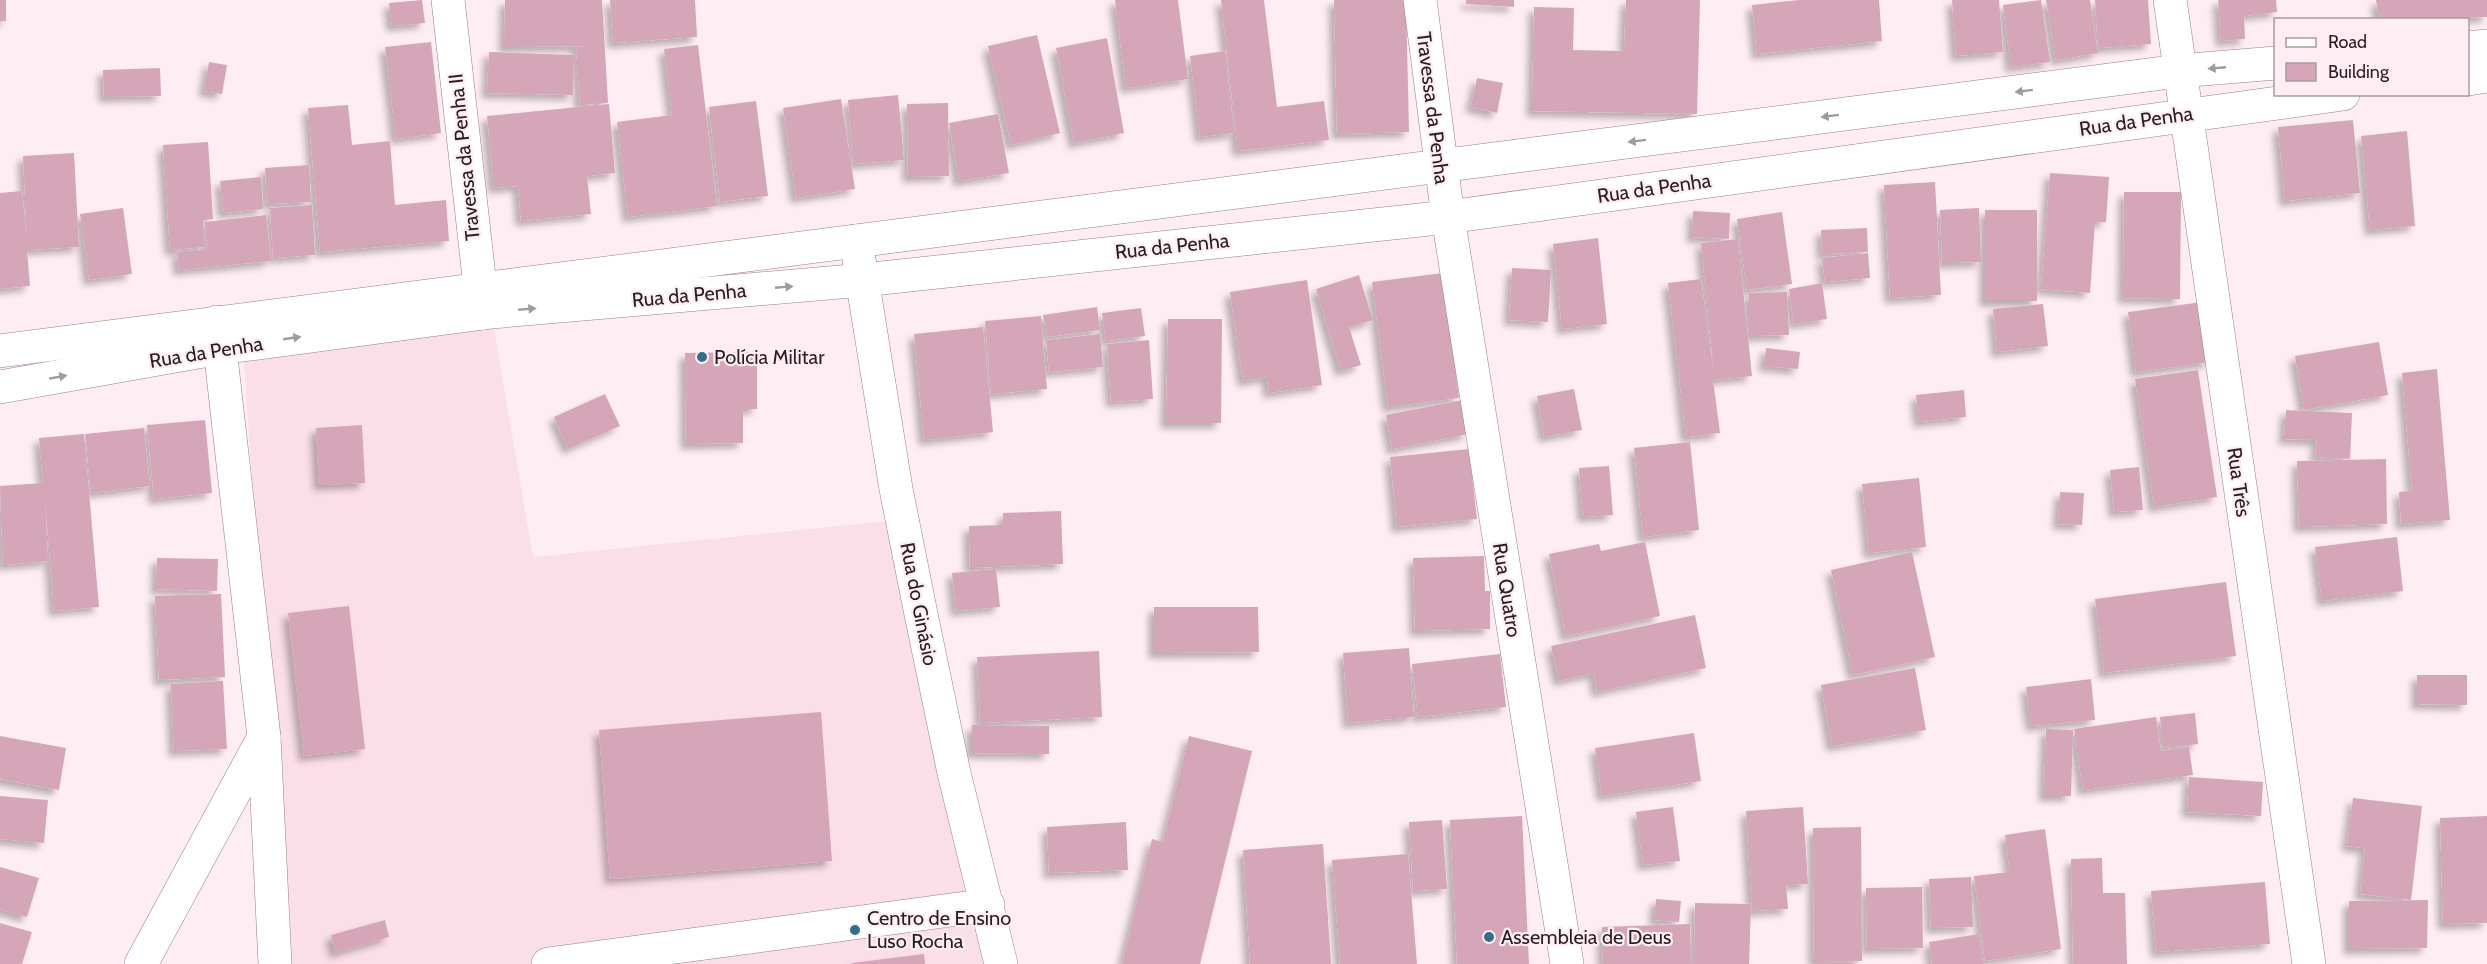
<svg xmlns="http://www.w3.org/2000/svg" width="2487" height="964" viewBox="0 0 2487 964" font-family="Cabin,sans-serif">
  <style>
    .built { fill: #fadee8 }
    .building { fill: #d5a6b8; filter: url(#shadow) }
    .lines { fill: none; stroke-linecap: round; stroke-linejoin: round }
    .minor-casing { stroke: #987f88; stroke-width: 34 }
    .tertiary-casing { stroke: #987f88; stroke-width: 34 }
    .minor { stroke: #fff; stroke-width: 33 }
    .tertiary { stroke: #fff; stroke-width: 33 }
    .oneway { fill: #9f9a9c }
    .poi-dot { fill: #356e88; stroke: #feedf3; stroke-width: 2 }
    .labels { text-anchor: middle; dominant-baseline: central; stroke-width: 4.5; stroke-linejoin: round; paint-order: stroke }
    .street-label { font-size: 20px; fill: #291f23; stroke: #feedf3 }
    .poi-label { font-size: 20px; fill: #291f23; stroke: #feedf3; text-anchor: start }
  </style>
  <defs>
    <filter id="shadow"><feDropShadow dx="-5.5" dy="5.5" stdDeviation="3" flood-color="#0004"/></filter>
  </defs>
  <rect width="100%" height="100%" fill="#feedf3"/>
  <polygon class="built" points="491,312 533,557 899,520 991,964 284,964 243,345"/>
  <g class="building">
    <rect x="0" y="0" width="6" height="21"/>
    <polygon points="422,0 425,23 392,26 389,3"/>
    <polygon points="505,0 602,0 608,103 580,105 576,47 588,46 504,47"/>
    <polygon points="610,0 695,0 697,37 613,43"/>
    <polygon points="1115,0 1178,0 1188,79 1126,88"/>
    <polygon points="1221,0 1264,0 1277,107 1324,101 1329,140 1238,151"/>
    <polygon points="1334,0 1406,0 1409,132 1337,134"/>
    <polygon points="1466,0 1514,0 1514,7 1466,4"/>
    <polygon points="1626,0 1700,0 1697,114 1532,111 1534,7 1574,8 1573,50 1624,51"/>
    <polygon points="1799,0 1879,0 1882,41 1757,54 1752,5"/>
    <polygon points="1952,0 1999,0 2003,52 1956,56"/>
    <polygon points="2041,0 2050,62 2011,67 2003,5"/>
    <polygon points="2046,0 2090,0 2098,53 2056,60"/>
    <polygon points="2095,0 2148,0 2151,44 2098,48"/>
    <polygon points="2218,0 2276,0 2277,12 2244,16 2245,39 2221,41"/>
    <polygon points="2376,0 2487,0 2487,17 2379,20"/>
    <polygon points="1037,35 1060,133 1011,145 988,46"/>
    <polygon points="1107,38 1124,133 1074,143 1056,48"/>
    <polygon points="431,42 441,133 396,139 385,47"/>
    <polygon points="698,45 717,206 628,217 617,122 672,115 664,49"/>
    <polygon points="1225,51 1234,133 1200,137 1190,56"/>
    <polygon points="489,52 574,55 573,95 487,93"/>
    <polygon points="209,62 227,65 222,94 204,91"/>
    <polygon points="160,68 161,96 104,97 103,70"/>
    <polygon points="1477,78 1503,83 1497,113 1471,107"/>
    <polygon points="898,95 904,160 853,164 848,100"/>
    <polygon points="841,99 855,189 796,198 783,108"/>
    <polygon points="756,101 768,196 720,202 709,107"/>
    <polygon points="948,103 949,176 908,177 907,104"/>
    <polygon points="609,104 615,173 587,176 591,214 521,221 518,186 494,188 487,116"/>
    <polygon points="348,105 352,145 390,141 395,205 446,200 449,241 320,252 308,108"/>
    <polygon points="998,114 1009,173 959,181 949,123"/>
    <polygon points="2353,120 2360,193 2285,201 2278,127"/>
    <polygon points="2407,131 2415,226 2370,230 2361,136"/>
    <polygon points="208,142 213,219 203,220 205,247 170,250 163,145"/>
    <polygon points="74,153 79,247 27,250 30,286 0,289 0,193 22,191 27,238 23,156"/>
    <polygon points="309,165 311,202 267,204 265,168"/>
    <polygon points="2050,173 2109,177 2106,222 2095,222 2090,293 2041,289"/>
    <polygon points="261,177 263,209 223,213 220,181"/>
    <polygon points="1935,182 1941,295 1890,298 1884,185"/>
    <polygon points="2124,192 2181,192 2180,299 2123,298"/>
    <polygon points="312,205 315,255 273,258 270,208"/>
    <polygon points="123,208 132,274 89,280 80,214"/>
    <polygon points="1979,208 1981,262 1942,263 1940,210"/>
    <rect x="1985" y="210" width="52" height="91"/>
    <polygon points="1693,211 1730,213 1729,239 1692,237"/>
    <polygon points="1782,212 1792,284 1747,290 1737,219"/>
    <polygon points="266,215 271,261 179,270 177,252 207,249 205,222"/>
    <polygon points="1867,228 1868,252 1822,254 1821,230"/>
    <polygon points="1598,238 1607,324 1562,329 1553,244"/>
    <polygon points="1738,239 1752,376 1713,380 1720,433 1686,437 1668,283 1701,279 1714,375 1701,243"/>
    <polygon points="1868,253 1870,278 1825,282 1822,258"/>
    <polygon points="1512,268 1551,270 1548,322 1509,320"/>
    <polygon points="1443,273 1459,398 1388,407 1372,282"/>
    <polygon points="1359,275 1373,320 1349,327 1361,365 1341,371 1316,289"/>
    <polygon points="1307,280 1322,385 1269,393 1267,377 1243,381 1230,292"/>
    <polygon points="1822,283 1827,319 1794,324 1789,289"/>
    <polygon points="1787,292 1789,335 1749,336 1749,293"/>
    <polygon points="2202,302 2210,362 2136,372 2128,312"/>
    <polygon points="2043,304 2048,346 1997,352 1993,309"/>
    <polygon points="1097,307 1100,330 1047,337 1043,315"/>
    <polygon points="1141,308 1145,336 1106,341 1102,313"/>
    <polygon points="1041,316 1047,389 991,394 985,321"/>
    <polygon points="1168,319 1222,319 1221,423 1166,423"/>
    <polygon points="983,327 993,432 924,440 914,334"/>
    <polygon points="1100,334 1103,367 1049,372 1046,340"/>
    <polygon points="1149,340 1153,399 1111,402 1107,344"/>
    <polygon points="2379,342 2388,395 2304,410 2295,356"/>
    <polygon points="1766,348 1800,352 1798,369 1764,366"/>
    <polygon points="757,352 757,409 743,409 743,443 686,444 685,353"/>
    <polygon points="2437,369 2450,520 2401,524 2399,492 2412,491 2402,373"/>
    <polygon points="2198,370 2217,497 2154,507 2135,379"/>
    <polygon points="1574,389 1582,430 1544,437 1537,396"/>
    <polygon points="1964,390 1966,417 1919,422 1916,395"/>
    <polygon points="605,394 620,426 568,449 554,417"/>
    <polygon points="1462,400 1468,434 1392,449 1386,415"/>
    <polygon points="2286,410 2352,413 2350,459 2315,457 2317,440 2284,439"/>
    <polygon points="205,420 212,493 154,499 147,425"/>
    <polygon points="362,425 365,483 319,485 316,428"/>
    <polygon points="144,428 150,486 91,493 85,434"/>
    <polygon points="84,434 99,607 54,611 45,499 48,561 3,565 0,486 43,483 39,438"/>
    <polygon points="1690,442 1699,530 1643,537 1634,448"/>
    <polygon points="1469,449 1477,519 1397,527 1390,457"/>
    <polygon points="2386,459 2387,524 2299,527 2297,461"/>
    <polygon points="1609,466 1613,515 1583,517 1579,468"/>
    <polygon points="2139,467 2143,510 2114,512 2110,470"/>
    <polygon points="1919,478 1926,547 1869,553 1862,484"/>
    <polygon points="2060,492 2084,493 2082,525 2058,524"/>
    <polygon points="1061,511 1063,564 970,568 969,526 1003,525 1003,513"/>
    <polygon points="2397,537 2403,591 2322,601 2315,547"/>
    <polygon points="1645,542 1660,616 1566,636 1549,554 1599,544 1601,551"/>
    <polygon points="1912,552 1935,657 1853,675 1831,570"/>
    <polygon points="1484,556 1485,591 1490,591 1490,629 1415,631 1413,558"/>
    <polygon points="157,558 218,559 217,591 156,589"/>
    <polygon points="996,569 1000,607 956,611 952,573"/>
    <polygon points="2226,582 2236,656 2104,673 2095,599"/>
    <polygon points="221,594 225,677 159,680 155,596"/>
    <polygon points="349,606 365,749 304,756 288,613"/>
    <polygon points="1154,607 1258,607 1259,652 1154,653"/>
    <polygon points="1695,615 1706,668 1597,692 1594,673 1559,681 1551,646"/>
    <polygon points="1409,648 1414,717 1348,723 1343,653"/>
    <polygon points="1099,651 1102,717 980,723 977,657"/>
    <polygon points="1500,654 1506,707 1418,717 1412,664"/>
    <polygon points="1915,668 1926,730 1832,746 1821,685"/>
    <polygon points="2417,675 2467,675 2467,705 2417,704"/>
    <polygon points="2091,679 2095,720 2031,726 2026,687"/>
    <polygon points="223,681 227,749 174,751 171,684"/>
    <polygon points="821,712 832,861 610,879 599,730"/>
    <polygon points="2195,713 2198,744 2163,748 2160,717"/>
    <polygon points="2156,717 2161,751 2189,747 2193,775 2083,790 2074,729"/>
    <polygon points="972,725 1049,726 1049,754 972,753"/>
    <polygon points="2046,729 2073,730 2071,796 2044,796"/>
    <polygon points="1694,733 1701,781 1602,796 1595,748"/>
    <polygon points="0,736 66,748 59,790 0,779"/>
    <polygon points="1189,736 1252,751 1200,964 1122,964 1152,839 1163,842"/>
    <polygon points="2189,777 2263,782 2261,816 2187,812"/>
    <polygon points="0,796 48,800 44,843 0,839"/>
    <polygon points="2353,798 2422,806 2411,900 2360,894 2365,848 2347,846"/>
    <polygon points="1673,807 1680,861 1643,865 1636,812"/>
    <polygon points="1803,807 1808,884 1786,885 1788,909 1752,911 1746,811"/>
    <polygon points="1522,816 1529,964 1457,964 1450,820"/>
    <polygon points="2487,816 2487,923 2443,924 2440,818"/>
    <polygon points="1442,820 1447,889 1413,891 1409,822"/>
    <polygon points="1126,822 1128,870 1049,873 1047,827"/>
    <polygon points="1861,827 1862,961 1814,962 1813,828"/>
    <polygon points="2045,829 2061,949 1985,961 1974,876 2010,872 2005,835"/>
    <polygon points="1323,844 1331,964 1250,964 1243,850"/>
    <polygon points="1408,854 1417,964 1340,964 1332,860"/>
    <polygon points="2102,858 2103,893 2125,893 2127,964 2073,964 2071,859"/>
    <polygon points="0,867 39,878 27,917 0,909"/>
    <polygon points="1971,877 1973,927 1931,928 1929,879"/>
    <polygon points="2265,882 2270,944 2156,952 2151,891"/>
    <polygon points="1922,887 1923,948 1867,949 1866,888"/>
    <polygon points="1656,899 1681,901 1679,922 1654,920"/>
    <polygon points="2428,900 2427,948 2349,949 2349,901"/>
    <polygon points="1695,903 1751,904 1749,964 1694,964"/>
    <polygon points="385,920 389,937 335,953 331,935"/>
    <polygon points="0,923 32,932 22,964 0,964"/>
    <polygon points="1690,924 1691,964 1603,964 1602,927"/>
    <polygon points="1979,934 1984,964 1932,964 1929,942"/>
    <polygon points="924,954 925,964 852,964 852,963"/>
  </g>
  <g class="lines">
    <g class="minor-casing">
      <g id="minor">
        <polyline points="448,0 483,313"/>
        <polyline points="1420,0 1448,217 1567,964"/>
        <polyline points="2170,0 2309,964"/>
        <polyline points="856,241 896,489 921,614 954,773 1001,964"/>
        <polyline points="217,322 264,737 275,964"/>
        <polyline points="141,964 264,737"/>
        <polyline points="548,964 988,905"/>
      </g>
    </g>
    <g class="tertiary-casing">
      <g id="tertiary">
        <polyline points="2468,48 2487,46"/>
        <polyline points="2468,79 2487,76"/>
        <polyline points="0,351 2179,71 2276,63"/>
        <polyline points="0,387 220,348 491,312 863,280 1448,217 2343,94"/>
      </g>
    </g>
    <use href="#minor" class="minor"/>
    <use href="#tertiary" class="tertiary"/>
  </g>
  <defs><path id="oneway-solid" d="M-6-.8H1V-3.2L6.5 0L1 3.2V.8H-6Z" transform="scale(1.5)"/></defs>
  <g class="oneway">
    <use href="#oneway-solid" transform="translate(2217 68) rotate(175)"/>
    <use href="#oneway-solid" transform="translate(2024 91) rotate(173)"/>
    <use href="#oneway-solid" transform="translate(1830 116) rotate(173)"/>
    <use href="#oneway-solid" transform="translate(1637 141) rotate(173)"/>
    <use href="#oneway-solid" transform="translate(784 287) rotate(-5)"/>
    <use href="#oneway-solid" transform="translate(527 309) rotate(-5)"/>
    <use href="#oneway-solid" transform="translate(292 338) rotate(-8)"/>
    <use href="#oneway-solid" transform="translate(58 377) rotate(-10)"/>
  </g>
  <g class="poi-dot">
    <circle cx="702" cy="357" r="6"/>
    <circle cx="855" cy="930" r="6"/>
    <circle cx="1489" cy="937" r="6"/>
  </g>
  <g class="labels">
    <g class="street-label">
      <text transform="translate(1433 108) rotate(83)">Travessa da Penha</text>
      <text transform="translate(2136 121) rotate(-8)">Rua da Penha</text>
      <text transform="translate(464 157) rotate(-96)">Travessa da Penha II</text>
      <text transform="translate(1654 188) rotate(-8)">Rua da Penha</text>
      <text transform="translate(1172 246) rotate(-6)">Rua da Penha</text>
      <text transform="translate(689 295) rotate(-5)">Rua da Penha</text>
      <text transform="translate(206 352) rotate(-9)">Rua da Penha</text>
      <text transform="translate(2239 482) rotate(82)">Rua Três</text>
      <text transform="translate(1507 590) rotate(81)">Rua Quatro</text>
      <text transform="translate(919 604) rotate(79)">Rua do Ginásio</text>
    </g>
    <g class="poi-label">
      <text x="714" y="357">Polícia Militar</text>
      <text x="867" y="918">Centro de Ensino<tspan x="867" dy="23">Luso Rocha</tspan></text>
      <text x="1501" y="937">Assembleia de Deus</text>
    </g>
  </g>
  <rect x="2274" y="18" width="195" height="78" fill="#feedf3" stroke="#a99ba0" stroke-width="1.5"/>
  <rect x="2286" y="38" width="30" height="9" fill="#ffffff" stroke="#a99ba0" stroke-width="1.5"/>
  <text x="2328" y="48" font-size="18" fill="#291f23">Road</text>
  <rect x="2286" y="63" width="30" height="18" fill="#d5a6b8" stroke="#a99ba0" stroke-width="1.5"/>
  <text x="2328" y="78" font-size="18" fill="#291f23">Building</text>
</svg>
